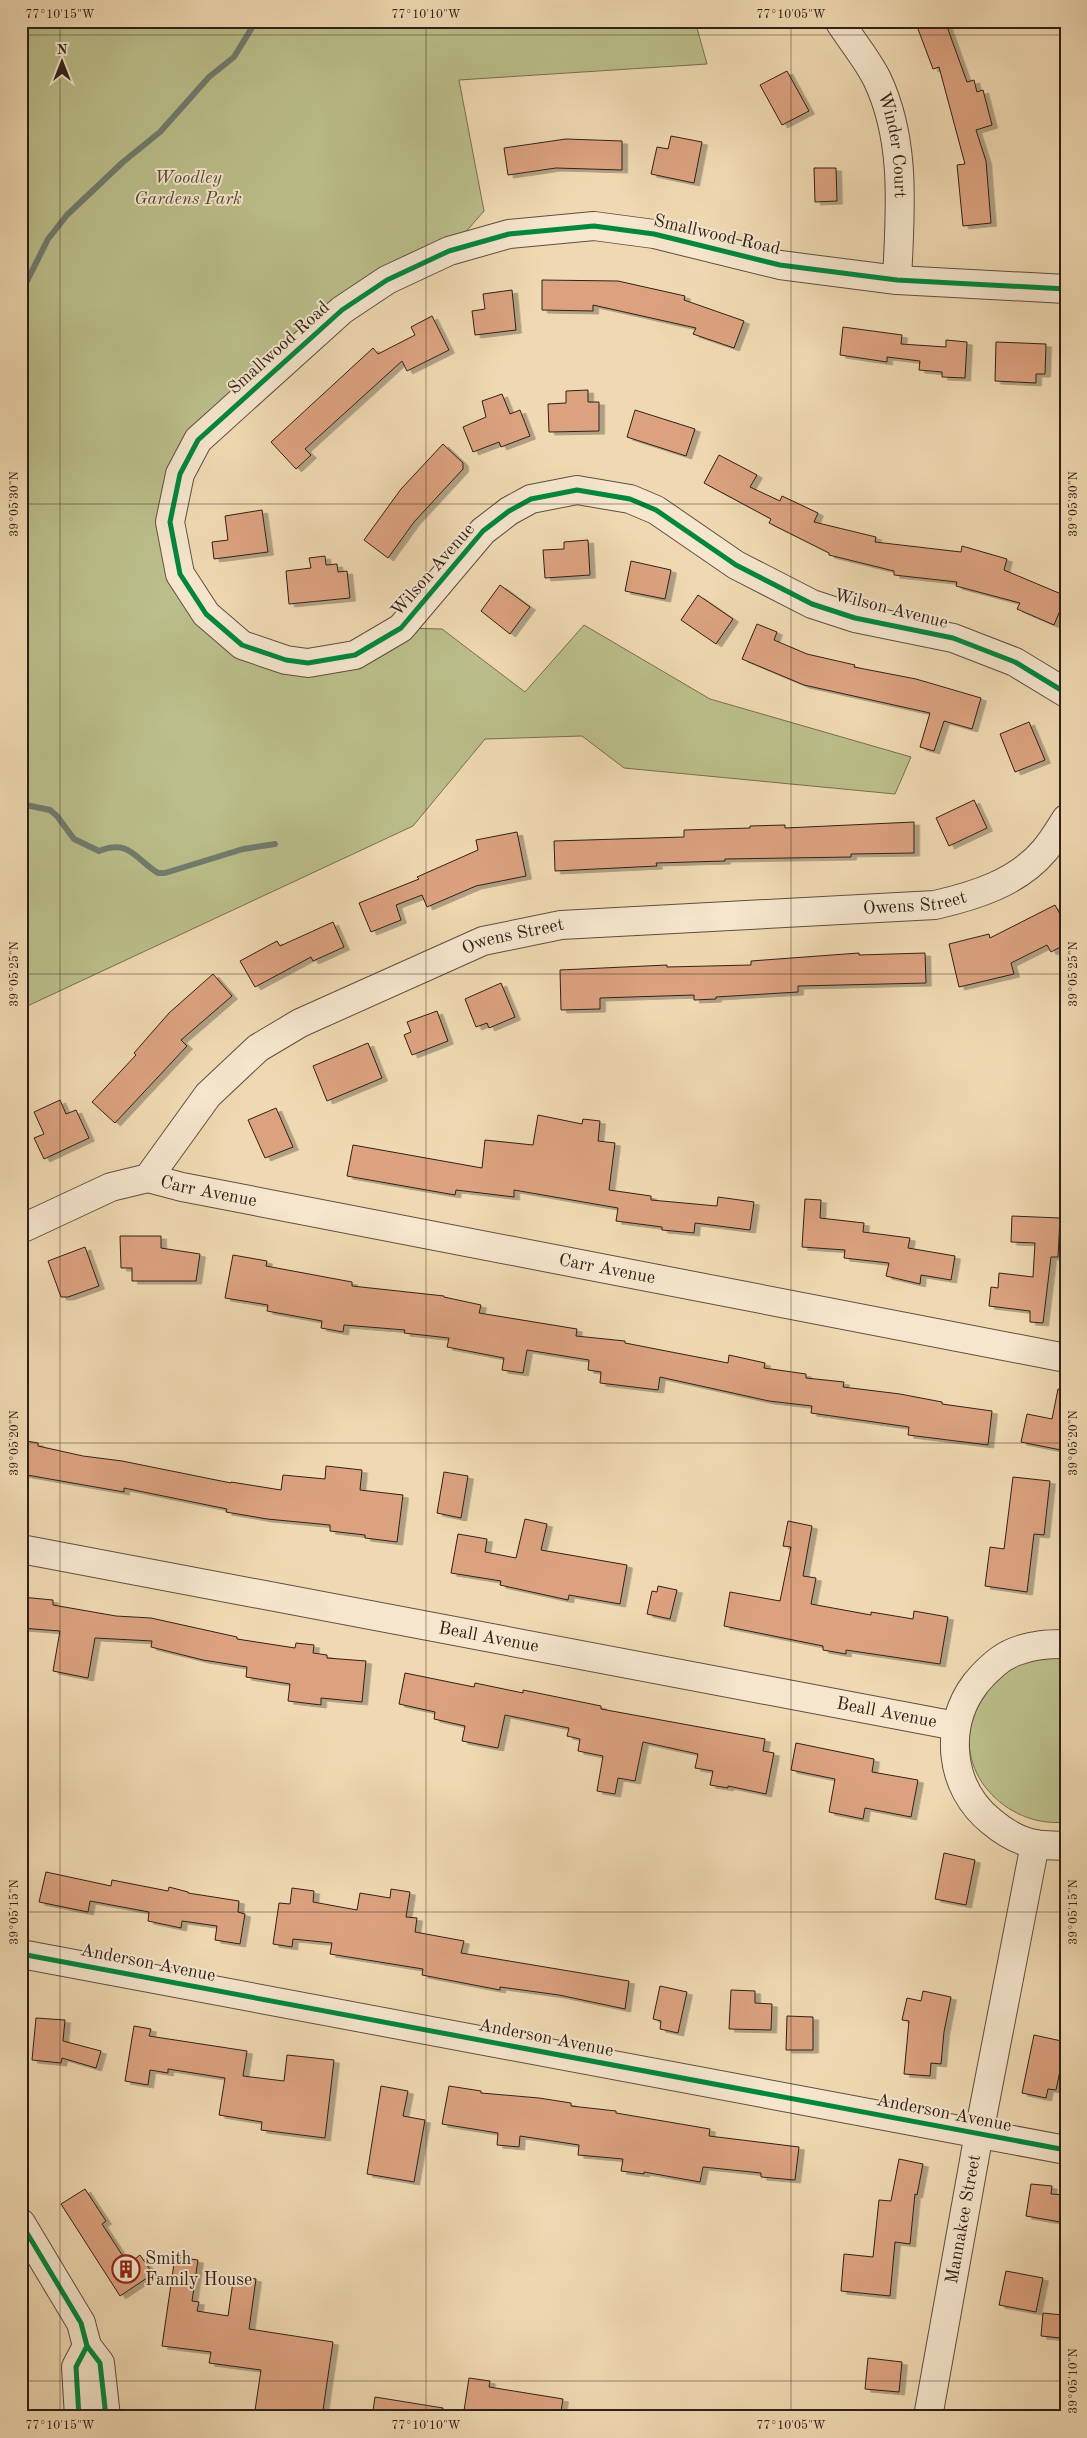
<svg xmlns="http://www.w3.org/2000/svg" width="1087" height="2438" viewBox="0 0 1087 2438" font-family="'Old Standard TT',serif">
  <style>
    .green { fill: #bbbf8b; stroke: #767052 }
    .lines { fill: none; stroke-linecap: round; stroke-linejoin: round }
    .stream { stroke: #707c6e; stroke-width: 6 }
    .building { fill: #dca27f; stroke: #302018; filter: url(#shadow) }
    .minor-casing { stroke: #604e3e; stroke-width: 30 }
    .minor { stroke: #f5e6cd; stroke-width: 28 }
    .cycleway-casing { stroke: #f5e6cd; stroke-width: 8 }
    .cycleway { stroke: #00873e; stroke-width: 5 }
    .ticks { fill: none; stroke: #302018; stroke-width: 1; stroke-opacity: 0.45 }
    .labels { text-anchor: middle; dominant-baseline: central; stroke-width: 4; stroke-linejoin: round; paint-order: stroke }
    .street-label { font-size: 18px; fill: #302018; stroke: #f5e6cd }
    .park-label { font-size: 18px; font-style: italic; fill: #534835; stroke: #f5e6cd }
    .poi-label { font-size: 18px; fill: #302018; stroke: #f5e6cd; text-anchor: start }
    .neatline { fill: none; stroke: #302018; stroke-width: 2 }
    .ticks-label { font-size: 12px; text-anchor: middle; fill: #302018 }
  </style>
  <defs>
    <filter id="shadow"><feDropShadow dx="5.5" dy="3" stdDeviation="0" flood-color="#0004"/></filter>
  </defs>
  <rect width="100%" height="100%" fill="#f0d9b2"/>
  <filter id="stains"><feTurbulence type="fractalNoise" baseFrequency=".004" numOctaves="4"/><feColorMatrix values="0 0 0 0 .2 0 0 0 0 .09 0 0 0 0 .02 0 0 0 .5 -.17"/></filter>
  <radialGradient id="worn" r=".72"><stop offset=".6" stop-color="#630" stop-opacity="0"/><stop offset="1" stop-color="#630" stop-opacity=".3"/></radialGradient>
  <g class="green">
    <polygon points="21,21 695,21 707,64 459,80 484,211 449,251 387,280 198,440 170,522 206,614 286,660 401,628 442,629 525,692 584,625 710,699 911,757 895,794 624,768 582,736 485,739 413,826 21,1009"/>
    <path d="M 1066,1654 L 1066,1822 C 1006,1829 949,1769 976,1710 C 978,1703 981,1694 985,1689 C 989,1684 995,1681 1000,1677 C 1005,1672 1011,1665 1017,1662 C 1031,1656 1051,1657 1066,1654 Z"/>
  </g>
  <g class="lines">
    <g class="stream">
      <polyline points="21,293 48,239 67,215 123,162 160,132 209,77 234,57 256,21"/>
      <path d="M 21,804 L 50,810 L 57,816 L 74,839 L 99,851 C 130,839 135,859 158,873 L 165,873 L 243,849 L 275,844"/>
    </g>
  </g>
  <g class="building">
    <polygon points="915,21 945,21 967,82 974,80 977,92 983,90 992,125 976,130 986,161 991,223 963,226 957,165 965,164 939,67 933,69"/>
    <polygon points="787,71 809,111 782,125 760,85"/>
    <polygon points="671,136 702,142 694,183 651,174 657,147 668,149"/>
    <polygon points="566,139 622,141 622,170 556,168 508,175 504,148"/>
    <polygon points="814,168 836,168 837,201 815,202"/>
    <polygon points="542,280 618,281 685,296 684,300 744,321 734,348 693,334 696,328 593,305 593,311 542,310"/>
    <polygon points="512,290 516,330 475,335 472,311 485,309 483,294"/>
    <polygon points="432,316 449,350 407,371 402,361 305,449 311,455 296,469 271,442 373,348 378,354 415,335 411,327"/>
    <polygon points="843,327 902,335 901,344 946,347 946,340 967,342 965,378 942,377 942,372 919,370 920,361 887,357 887,362 840,355"/>
    <polygon points="996,342 1046,344 1045,374 1036,374 1036,383 995,381"/>
    <polygon points="588,390 588,402 599,402 599,431 549,432 548,404 566,403 566,391"/>
    <polygon points="502,394 510,414 520,410 530,436 501,447 499,442 473,452 463,427 486,417 482,401"/>
    <polygon points="635,410 695,429 686,456 627,437"/>
    <polygon points="443,444 463,463 463,469 414,522 388,558 364,540 401,489"/>
    <polygon points="719,455 757,475 750,487 780,501 782,496 818,513 814,522 876,537 875,542 961,552 962,546 1007,559 1004,570 1066,596 1054,625 1017,609 1020,603 956,586 957,582 894,575 894,571 829,555 829,553 769,523 771,519 704,483"/>
    <polygon points="262,510 268,552 214,559 212,542 228,540 225,516"/>
    <polygon points="588,540 590,575 545,578 543,550 564,549 564,542"/>
    <polygon points="325,556 326,565 337,564 338,572 347,571 350,598 289,604 286,571 311,568 309,558"/>
    <polygon points="631,561 671,570 665,599 625,591"/>
    <polygon points="500,585 530,607 510,634 481,611"/>
    <polygon points="698,595 733,619 716,644 681,620"/>
    <polygon points="757,624 777,632 774,640 807,654 855,665 854,667 916,679 981,698 972,729 944,721 934,751 920,747 930,713 804,685 742,659"/>
    <polygon points="1029,722 1045,760 1015,772 1000,734"/>
    <polygon points="974,800 987,828 949,846 936,818"/>
    <polygon points="914,822 914,853 851,854 851,857 725,859 725,861 656,863 657,866 555,871 554,841 684,837 684,830 750,828 750,826 785,825 785,828"/>
    <polygon points="517,832 526,876 476,886 427,907 422,895 396,905 401,920 371,932 359,903 419,879 417,877 478,850 476,840"/>
    <polygon points="1055,905 1066,925 1066,944 1051,952 1047,945 1011,963 1014,974 959,987 949,944 989,934 990,938"/>
    <polygon points="333,922 344,947 313,961 311,957 255,987 240,961 277,941 280,946"/>
    <polygon points="859,953 859,955 925,953 926,983 798,986 798,992 716,997 716,999 694,1000 694,995 600,998 600,1009 561,1010 560,970 667,965 667,967 751,965 751,961"/>
    <polygon points="213,974 232,996 181,1040 187,1046 115,1123 92,1102 136,1055 134,1053 169,1013"/>
    <polygon points="501,983 515,1017 489,1028 487,1023 476,1027 465,999"/>
    <polygon points="437,1011 448,1041 412,1055 404,1035 411,1032 407,1022"/>
    <polygon points="368,1043 382,1078 327,1101 313,1066"/>
    <polygon points="60,1100 66,1114 76,1110 89,1138 44,1159 34,1138 44,1134 34,1112"/>
    <polygon points="276,1108 293,1147 265,1158 248,1120"/>
    <polygon points="538,1115 582,1124 583,1119 600,1121 598,1141 615,1143 609,1190 651,1196 651,1200 717,1206 718,1197 754,1202 750,1230 695,1223 694,1233 662,1230 662,1227 616,1221 618,1208 514,1190 514,1197 456,1190 455,1195 347,1176 353,1145 482,1168 485,1140 533,1145"/>
    <polygon points="805,1199 821,1200 820,1218 864,1223 863,1232 910,1238 908,1248 955,1256 951,1280 921,1275 920,1284 886,1276 889,1263 844,1258 845,1250 802,1247"/>
    <polygon points="1012,1216 1060,1218 1058,1257 1051,1257 1043,1323 1030,1322 1030,1311 989,1306 991,1287 998,1288 999,1273 1033,1277 1035,1243 1011,1242"/>
    <polygon points="120,1236 161,1236 161,1248 200,1254 196,1281 132,1281 132,1268 121,1268"/>
    <polygon points="85,1247 99,1286 68,1297 61,1297 48,1261"/>
    <polygon points="233,1255 267,1261 266,1266 352,1282 352,1286 444,1296 444,1297 481,1305 479,1313 577,1329 576,1336 625,1341 625,1343 728,1363 729,1355 765,1363 764,1368 806,1374 806,1378 844,1382 843,1387 900,1394 942,1402 942,1404 992,1411 988,1445 908,1435 909,1427 811,1413 812,1406 769,1401 660,1377 658,1390 600,1383 601,1372 588,1370 589,1360 527,1350 523,1373 502,1370 504,1358 447,1347 449,1338 404,1333 405,1330 344,1325 343,1332 321,1328 322,1321 267,1311 268,1305 225,1298"/>
    <polygon points="1058,1389 1066,1390 1066,1451 1021,1442 1027,1414 1052,1419"/>
    <polygon points="21,1440 38,1443 38,1446 83,1456 122,1461 231,1483 231,1482 281,1490 283,1475 325,1479 326,1466 362,1470 360,1490 403,1495 397,1542 365,1538 365,1535 330,1531 330,1525 267,1519 226,1512 227,1509 124,1488 124,1492 21,1474"/>
    <polygon points="444,1472 468,1476 461,1518 437,1513"/>
    <polygon points="1013,1477 1050,1481 1044,1535 1034,1534 1027,1592 985,1586 990,1547 1004,1549"/>
    <polygon points="525,1519 547,1524 541,1550 627,1565 620,1604 569,1595 568,1600 500,1585 501,1581 451,1573 458,1534 487,1539 485,1552 516,1558"/>
    <polygon points="788,1521 812,1526 803,1576 816,1578 811,1604 871,1615 871,1612 913,1619 914,1611 948,1617 940,1664 846,1650 846,1654 823,1650 823,1646 724,1626 730,1592 780,1601 791,1547 783,1546"/>
    <polygon points="658,1586 677,1590 670,1619 647,1614 652,1591 657,1592"/>
    <polygon points="21,1597 53,1600 53,1605 116,1616 151,1618 237,1637 237,1639 295,1648 296,1643 314,1645 313,1653 327,1655 327,1658 366,1661 362,1702 321,1698 321,1705 288,1701 290,1684 246,1677 247,1667 203,1660 151,1647 152,1641 95,1638 88,1678 53,1671 60,1631 21,1628"/>
    <polygon points="405,1673 474,1687 475,1683 523,1693 523,1690 601,1706 601,1709 765,1739 763,1751 774,1753 766,1794 728,1786 728,1788 710,1785 713,1771 695,1768 698,1754 643,1742 635,1781 618,1778 615,1794 597,1791 603,1756 578,1751 580,1739 567,1736 569,1728 505,1715 498,1748 462,1741 465,1726 434,1719 435,1712 399,1704"/>
    <polygon points="796,1743 874,1759 872,1772 918,1780 911,1817 865,1808 863,1819 829,1812 835,1779 791,1770"/>
    <polygon points="944,1853 975,1860 966,1905 935,1899"/>
    <polygon points="46,1872 111,1886 112,1880 168,1891 169,1887 188,1892 188,1893 239,1901 238,1912 245,1914 240,1944 215,1940 217,1926 182,1921 181,1928 148,1921 149,1912 90,1901 88,1912 39,1902"/>
    <polygon points="292,1888 314,1891 313,1902 357,1910 360,1893 390,1898 391,1889 410,1892 406,1917 417,1918 415,1932 464,1941 461,1953 629,1981 625,2009 559,1995 500,1987 500,1990 422,1975 423,1969 330,1954 332,1943 293,1939 292,1947 273,1944 279,1903 290,1904"/>
    <polygon points="660,1986 687,1992 678,2033 660,2029 661,2021 653,2019"/>
    <polygon points="731,1990 755,1991 755,2003 772,2004 771,2030 729,2029"/>
    <polygon points="923,1991 951,1997 944,2032 941,2064 931,2063 930,2076 904,2074 909,2021 902,2020 907,1998 921,2001"/>
    <polygon points="787,2016 813,2017 813,2050 786,2050"/>
    <polygon points="36,2018 65,2020 63,2041 101,2051 96,2068 62,2058 61,2063 32,2060"/>
    <polygon points="134,2026 151,2029 149,2036 247,2051 243,2076 284,2081 287,2055 334,2060 325,2138 261,2130 262,2122 219,2115 225,2078 168,2069 168,2073 150,2070 148,2085 125,2081"/>
    <polygon points="1034,2035 1066,2042 1056,2090 1048,2089 1046,2098 1022,2093"/>
    <polygon points="381,2086 408,2091 403,2116 425,2120 414,2182 367,2174"/>
    <polygon points="449,2086 481,2091 481,2093 539,2098 571,2103 571,2106 616,2111 616,2113 710,2129 709,2136 799,2147 795,2180 761,2177 761,2173 703,2167 700,2182 644,2172 644,2174 621,2171 623,2159 578,2155 579,2145 520,2136 519,2147 497,2145 498,2133 442,2124"/>
    <polygon points="899,2159 923,2164 917,2195 915,2194 910,2244 895,2242 890,2296 841,2291 844,2254 873,2257 879,2200 891,2201"/>
    <polygon points="1031,2184 1052,2186 1051,2194 1066,2195 1066,2223 1026,2216"/>
    <polygon points="85,2189 106,2221 102,2224 128,2264 140,2255 153,2274 120,2296 61,2204"/>
    <polygon points="175,2257 198,2260 192,2301 199,2302 197,2311 228,2316 234,2275 256,2279 249,2329 333,2342 322,2417 254,2417 261,2370 209,2363 211,2352 162,2346"/>
    <polygon points="1006,2271 1043,2278 1036,2312 999,2305"/>
    <polygon points="1043,2313 1063,2315 1061,2338 1041,2336"/>
    <polygon points="868,2358 902,2362 899,2392 865,2389"/>
    <polygon points="469,2378 490,2381 489,2387 563,2399 560,2417 463,2417"/>
    <polygon points="375,2397 443,2408 442,2417 372,2417"/>
  </g>
  <g class="lines">
    <g class="minor-casing">
      <g id="minor">
        <path id="s1" d="M 839,21 C 851,40 867,59 877,79 C 907,142 900,213 897,280"/>
        <polyline points="1066,289 897,280 780,265 654,234 594,226 509,234 449,251 387,280 342,310 198,440 180,474 170,522 180,574 206,614 242,645 286,660 308,663 355,655 401,628 483,531 509,511 531,499 577,490 630,499 656,510 736,565 812,604 855,618 953,638 1015,662 1066,693"/>
        <path id="s2" d="M 148,1178 L 182,1187 L 1066,1358"/>
        <path id="s3" d="M 21,1229 L 111,1187 L 148,1178 L 208,1095 L 258,1048 L 300,1023 L 483,941 L 561,925 L 935,905 C 974,896 1017,883 1044,851 C 1052,842 1059,830 1066,819"/>
        <path id="s4" d="M 21,1549 L 956,1726"/>
        <path d="M 1066,1644 C 1047,1644 1031,1645 1014,1652 C 999,1658 986,1671 976,1683 C 943,1726 949,1788 992,1822 C 1004,1832 1019,1841 1035,1844 C 1045,1846 1056,1845 1066,1846"/>
        <polyline points="21,1954 1066,2150"/>
        <polyline points="21,2223 81,2323 87,2346 100,2363 106,2417"/>
        <polyline points="79,2417 76,2367 87,2346"/>
        <path id="s5" d="M 928,2417 L 979,2133 L 1035,1844"/>
      </g>
    </g>
    <use href="#minor" class="minor"/>
    <g class="cycleway-casing">
      <g id="cycleway">
        <polyline points="1066,289 897,280 780,265 654,234 594,226 509,234 449,251 387,280 342,310 198,440 180,474 170,522 180,574 206,614 242,645 286,660 308,663 355,655 401,628 483,531 509,511 531,499 577,490 630,499 656,510 736,565 812,604 855,618 953,638 1015,662 1066,693"/>
        <polyline points="21,1954 1066,2150"/>
        <polyline points="21,2223 81,2323 87,2346 100,2363 106,2417"/>
        <polyline points="79,2417 76,2367 87,2346"/>
      </g>
    </g>
    <use href="#cycleway" class="cycleway"/>
  </g>
  <path class="ticks" d="M 60,21 L 60,2417M 426,21 L 426,2417M 791,21 L 791,2417M 21,35 L 1066,35M 21,504 L 1066,504M 21,974 L 1066,974M 21,1443 L 1066,1443M 21,1912 L 1066,1912M 21,2381 L 1066,2381"/>
  <defs>
    <g id="building-ring" transform="scale(1.4375)"><circle r="9.5" fill="#f5e6cd" stroke="#8f2418" stroke-width="1.5"/><path d="M-4-6H4V6H1V3H-1V6H-4ZM-2.5-4.3h1.7v1.8h-1.7ZM.8-4.3h1.7v1.8H.8ZM-2.5-1h1.7V.8h-1.7ZM.8-1h1.7V.8H.8Z" fill="#8f2418"/></g>
  </defs>
  <g fill-rule="evenodd">
    <use href="#building-ring" x="126" y="2269"/>
  </g>
  <g class="labels">
    <g class="street-label">
      <text stroke="none"><textPath href="#s1" startOffset="138">Winder Court</textPath></text>
      <text transform="translate(717 235) rotate(13)">Smallwood Road</text>
      <text transform="translate(279 348) rotate(-42)">Smallwood Road</text>
      <text transform="translate(433 570) rotate(-49)">Wilson Avenue</text>
      <text transform="translate(891 609) rotate(14)">Wilson Avenue</text>
      <text stroke="none"><textPath href="#s3" startOffset="992">Owens Street</textPath></text>
      <text stroke="none"><textPath href="#s3" startOffset="588">Owens Street</textPath></text>
      <text stroke="none"><textPath href="#s2" startOffset="62">Carr Avenue</textPath></text>
      <text stroke="none"><textPath href="#s2" startOffset="468">Carr Avenue</textPath></text>
      <text stroke="none"><textPath href="#s4" startOffset="476">Beall Avenue</textPath></text>
      <text stroke="none"><textPath href="#s4" startOffset="881">Beall Avenue</textPath></text>
      <text transform="translate(148 1963) rotate(11)">Anderson Avenue</text>
      <text transform="translate(546 2038) rotate(11)">Anderson Avenue</text>
      <text transform="translate(944 2113) rotate(11)">Anderson Avenue</text>
      <text stroke="none"><textPath href="#s5" startOffset="201">Mannakee Street</textPath></text>
    </g>
    <g class="park-label">
      <text x="188" y="178">Woodley<tspan x="188" dy="21">Gardens Park</tspan></text>
    </g>
    <g class="poi-label">
      <text x="145" y="2259">Smith<tspan x="145" dy="21">Family House</tspan></text>
    </g>
  </g>
  <rect width="1087" height="2438" fill="none" stroke="#f0d9b2" stroke-width="55"/>
  <g transform="translate(62 62)" stroke="#f5e6cd" stroke-width="4" paint-order="stroke">
  <path d="M0-4L9 19L0 12L-9 19Z" fill="#302018"/>
  <text y="-8" font-size="14" font-weight="bold" text-anchor="middle" fill="#302018">N</text>
  </g>
  <rect x="28" y="28" width="1032" height="2382" class="neatline"/>
  <g class="ticks-label">
    <text x="60" y="18">77°10'15"W</text>
    <text x="426" y="18">77°10'10"W</text>
    <text x="791" y="18">77°10'05"W</text>
    <text transform="translate(14 504) rotate(-90)" y="4">39°05'30"N</text>
    <text transform="translate(1073 504) rotate(-90)" y="4">39°05'30"N</text>
    <text transform="translate(14 974) rotate(-90)" y="4">39°05'25"N</text>
    <text transform="translate(1073 974) rotate(-90)" y="4">39°05'25"N</text>
    <text transform="translate(14 1443) rotate(-90)" y="4">39°05'20"N</text>
    <text transform="translate(1073 1443) rotate(-90)" y="4">39°05'20"N</text>
    <text transform="translate(14 1912) rotate(-90)" y="4">39°05'15"N</text>
    <text transform="translate(1073 1912) rotate(-90)" y="4">39°05'15"N</text>
    <text transform="translate(1073 2381) rotate(-90)" y="4">39°05'10"N</text>
    <text x="60" y="2429">77°10'15"W</text>
    <text x="426" y="2429">77°10'10"W</text>
    <text x="791" y="2429">77°10'05"W</text>
  </g>
  <rect width="100%" height="100%" filter="url(#stains)"/>
  <rect width="100%" height="100%" fill="url(#worn)"/>
</svg>
